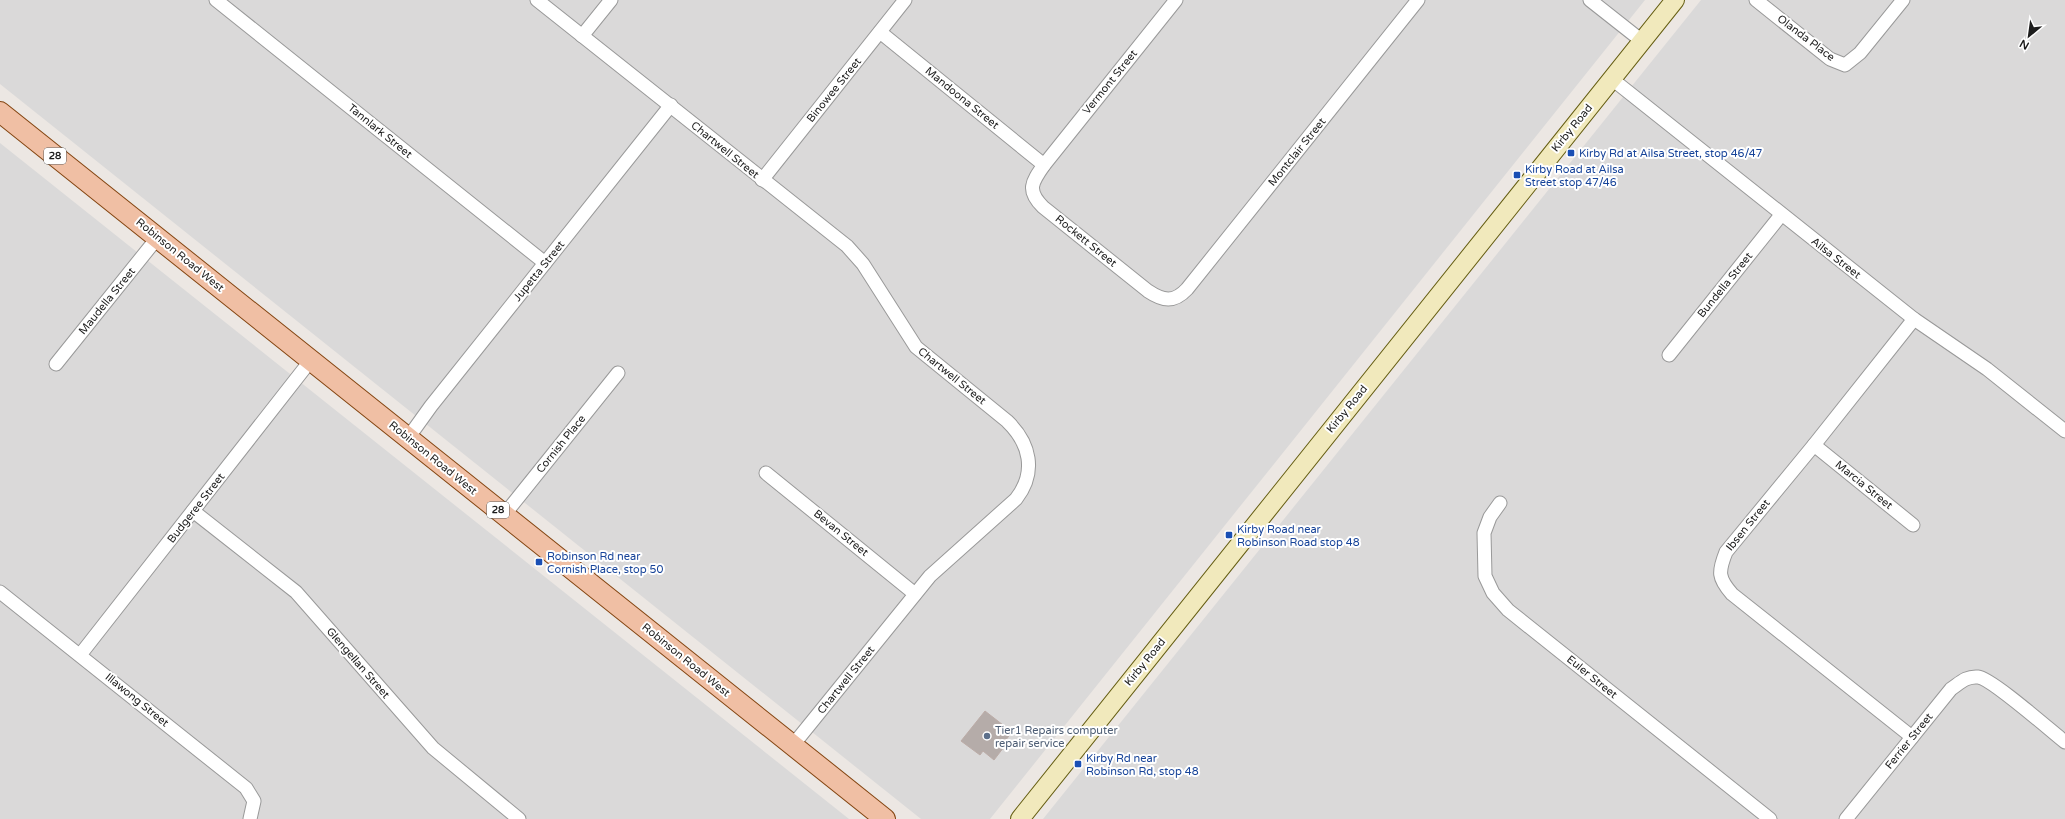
<svg xmlns="http://www.w3.org/2000/svg" width="2065" height="819" viewBox="0 0 2065 819" font-family="'Varela Round',sans-serif">
  <style>
    .residential { fill: #dad9d9 }
    .building { fill: #b5aca9; stroke: #bcaca7 }
    .lines { fill: none; stroke-linecap: round; stroke-linejoin: round }
    .street-casing { stroke: #999; stroke-width: 15 }
    .secondary-casing { stroke: #655d11; stroke-width: 20 }
    .primary-casing { stroke: #844511; stroke-width: 22 }
    .street { stroke: #fff; stroke-width: 13 }
    .secondary { stroke: #f1e9bc; stroke-width: 18 }
    .primary { stroke: #f0bfa4; stroke-width: 20 }
    .transit-dot { fill: #1a4fb4; stroke: #fff; stroke-width: 1.5 }
    .service-dot { fill: #5c6f8a; stroke: #fff; stroke-width: 1.5 }
    .labels { text-anchor: middle; dominant-baseline: central; stroke-width: 4; stroke-linejoin: round; paint-order: stroke }
    .shield { fill: #fff; stroke: #606060; stroke-width: 1 }
    .shield-label { font-size: 10px; font-weight: bold; fill: #1c1c1c }
    .street-label { font-size: 11px; fill: #1c1c1c; stroke: #fff }
    .transit-label { font-size: 11px; fill: #164399; stroke: #fff; text-anchor: start }
    .service-label { font-size: 11px; fill: #4e5e75; stroke: #fff; text-anchor: start }
  </style>
  <rect width="100%" height="100%" fill="#ece7e3"/>
  <g class="residential">
    <polygon points="0,0 1645,0 990,819 921,819 0,84"/>
    <polygon points="1701,0 2065,0 2065,819 1043,819"/>
    <polygon points="0,143 849,819 0,819"/>
  </g>
  <polygon class="building" points="985,711 1012,732 1005,741 1007,743 994,760 983,751 980,755 961,741"/>
  <g class="lines">
    <g class="street-casing">
      <g id="street">
        <polyline points="216,0 545,263"/>
        <path d="M 537,0 L 847,246 L 863,264 L 916,347 L 1007,421 C 1030,443 1037,472 1016,499 L 930,576 L 793,745"/>
        <path d="M 1176,0 L 1044,165 C 1032,182 1026,190 1043,207 L 1148,291 C 1163,301 1174,303 1187,289 L 1418,0"/>
        <polyline points="1590,0 1642,41"/>
        <polyline points="1756,0 1830,59 1845,65 1860,53 1903,0"/>
        <polyline points="880,32 1044,165"/>
        <polyline points="582,36 611,0"/>
        <polyline points="1612,79 1914,319 1987,369 2065,431"/>
        <polyline points="762,180 905,0"/>
        <polyline points="1669,355 1781,215"/>
        <polyline points="56,364 158,237"/>
        <polyline points="408,438 431,406 671,105"/>
        <polyline points="1814,445 1913,525"/>
        <polyline points="766,473 915,594"/>
        <polyline points="1500,503 1490,517 1484,533 1485,576 1493,593 1508,610 1770,819"/>
        <polyline points="193,511 296,592 433,748 519,819"/>
        <polyline points="504,515 618,373"/>
        <polyline points="0,592 246,788 254,801 250,819"/>
        <polyline points="80,655 311,360"/>
        <path d="M 1912,737 L 1732,594 C 1718,578 1718,572 1726,552 L 1814,445 L 1914,319"/>
        <path d="M 1846,819 L 1951,689 C 1960,683 1966,676 1978,677 C 1991,678 2051,731 2065,742"/>
      </g>
    </g>
    <g class="secondary-casing">
      <polyline id="secondary" points="1020,819 1675,0"/>
    </g>
    <g class="primary-casing">
      <polyline id="primary" points="0,112 885,819"/>
    </g>
    <use href="#street" class="street"/>
    <use href="#secondary" class="secondary"/>
    <use href="#primary" class="primary"/>
  </g>
  <g class="transit-dot">
    <rect x="1567" y="149" width="8" height="8" rx="2"/>
    <rect x="1513" y="171" width="8" height="8" rx="2"/>
    <rect x="1225" y="531" width="8" height="8" rx="2"/>
    <rect x="535" y="558" width="8" height="8" rx="2"/>
    <rect x="1074" y="760" width="8" height="8" rx="2"/>
  </g>
  <circle class="service-dot" cx="987" cy="736" r="4"/>
  <g class="labels">
    <g class="shield">
      <rect x="44" y="148" width="22" height="16" rx="3"/>
      <rect x="487" y="502" width="22" height="16" rx="3"/>
    </g>
    <g class="shield-label">
      <text x="55" y="156">28</text>
      <text x="498" y="510">28</text>
    </g>
    <g class="street-label">
      <text transform="translate(1806 38) rotate(37)">Olanda Place</text>
      <text transform="translate(1110 82) rotate(-51)">Vermont Street</text>
      <text transform="translate(834 90) rotate(-51)">Binowee Street</text>
      <text transform="translate(962 98) rotate(39)">Mandoona Street</text>
      <text transform="translate(1572 128) rotate(-51)">Kirby Road</text>
      <text transform="translate(380 131) rotate(39)">Tannlark Street</text>
      <text transform="translate(725 150) rotate(39)">Chartwell Street</text>
      <text transform="translate(1297 152) rotate(-51)">Montclair Street</text>
      <text transform="translate(1086 241) rotate(39)">Rockett Street</text>
      <text transform="translate(180 255) rotate(39)">Robinson Road West</text>
      <text transform="translate(1836 258) rotate(38)">Ailsa Street</text>
      <text transform="translate(539 271) rotate(-51)">Jupetta Street</text>
      <text transform="translate(1725 285) rotate(-51)">Bundella Street</text>
      <text transform="translate(107 301) rotate(-51)">Maudella Street</text>
      <text transform="translate(952 376) rotate(39)">Chartwell Street</text>
      <text transform="translate(1347 409) rotate(-51)">Kirby Road</text>
      <text transform="translate(561 444) rotate(-51)">Cornish Place</text>
      <text transform="translate(433 458) rotate(39)">Robinson Road West</text>
      <text transform="translate(1864 485) rotate(39)">Marcia Street</text>
      <text transform="translate(196 508) rotate(-52)">Budgeree Street</text>
      <text transform="translate(1748 525) rotate(-51)">Ibsen Street</text>
      <text transform="translate(841 533) rotate(39)">Bevan Street</text>
      <text transform="translate(686 660) rotate(39)">Robinson Road West</text>
      <text transform="translate(1145 662) rotate(-51)">Kirby Road</text>
      <text transform="translate(358 663) rotate(49)">Glengellan Street</text>
      <text transform="translate(1592 677) rotate(39)">Euler Street</text>
      <text transform="translate(846 680) rotate(-51)">Chartwell Street</text>
      <text transform="translate(137 700) rotate(39)">Illawong Street</text>
      <text transform="translate(1909 741) rotate(-51)">Ferrier Street</text>
    </g>
    <g class="transit-label">
      <text x="1579" y="153">Kirby Rd at Ailsa Street, stop 46/47</text>
      <text x="1525" y="169">Kirby Road at Ailsa<tspan x="1525" dy="13">Street stop 47/46</tspan></text>
      <text x="1237" y="529">Kirby Road near<tspan x="1237" dy="13">Robinson Road stop 48</tspan></text>
      <text x="547" y="556">Robinson Rd near<tspan x="547" dy="13">Cornish Place, stop 50</tspan></text>
      <text x="1086" y="758">Kirby Rd near<tspan x="1086" dy="13">Robinson Rd, stop 48</tspan></text>
    </g>
    <g class="service-label">
      <text x="995" y="730">Tier1 Repairs computer<tspan x="995" dy="13">repair service</tspan></text>
    </g>
  </g>
  <g transform="translate(2029 36) rotate(209)" stroke="#ffffff" stroke-width="3" paint-order="stroke">
  <path d="M0-3L7 15L0 10L-7 15Z" fill="#1c1c1c"/>
  <text y="-6" font-size="11" font-weight="bold" text-anchor="middle" fill="#1c1c1c">N</text>
  </g>
</svg>
